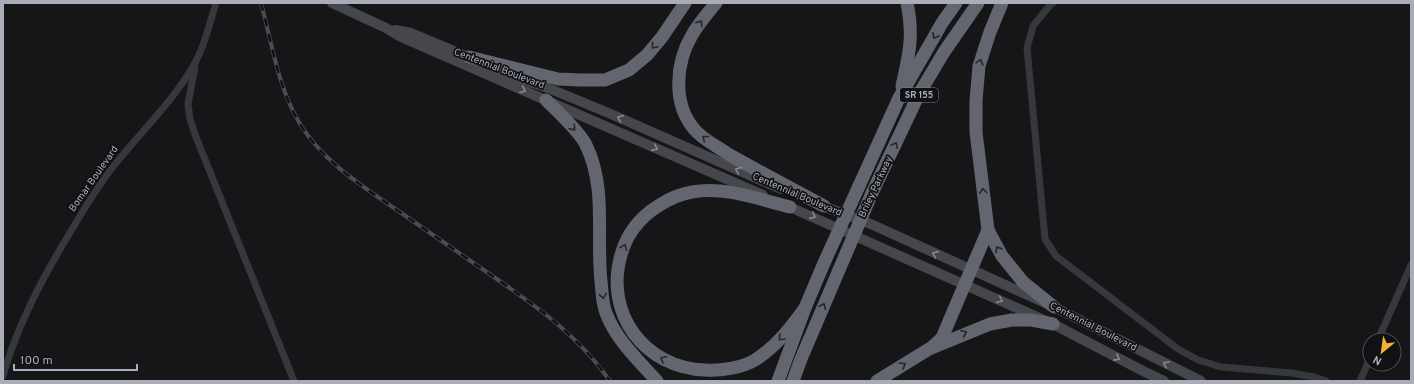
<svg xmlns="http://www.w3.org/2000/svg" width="1414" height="384" viewBox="0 0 1414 384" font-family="Overpass,sans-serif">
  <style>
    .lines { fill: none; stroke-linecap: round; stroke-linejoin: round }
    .street { stroke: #37383d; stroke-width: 7 }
    .secondary { stroke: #45474d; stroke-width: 10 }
    .highway { stroke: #63666e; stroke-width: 13 }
    .rail-casing { stroke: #4a4c52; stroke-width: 4 }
    .rail { stroke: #111113; stroke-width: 2.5; stroke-dasharray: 8; stroke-linecap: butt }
    .highway-bridge { stroke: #63666e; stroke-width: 13 }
    .oneway { stroke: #26262a }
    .oneway2 { stroke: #858993 }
    .labels { text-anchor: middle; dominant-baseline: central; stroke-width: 3.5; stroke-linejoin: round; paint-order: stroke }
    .shield { fill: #111113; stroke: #7b7e86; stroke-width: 1 }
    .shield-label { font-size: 9px; font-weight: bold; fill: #a8adb8 }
    .street-label { font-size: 10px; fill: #a8adb8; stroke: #111113 }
  </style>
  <rect width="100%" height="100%" fill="#161618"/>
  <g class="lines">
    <g class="street">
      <polyline points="1053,3 1051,4 1033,26 1027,48 1045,239 1056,256 1178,349 1198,360 1221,367 1292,373 1314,377 1326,381"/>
      <polyline points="195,67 188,104 190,119 196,137 294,381"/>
      <polyline points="1378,340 1411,265"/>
      <path d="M 3,376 C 17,326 41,280 68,236 C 81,214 94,192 109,172 C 137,135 172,104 195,63 C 205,45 210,22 216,3"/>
      <polyline points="1360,381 1370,358"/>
    </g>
    <g class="secondary">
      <polyline points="332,3 386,28 401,37 763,195"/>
      <polyline points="395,30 411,33 476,60"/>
      <polyline points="492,67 514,77 548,88 611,114 781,189"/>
      <polyline points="783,204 1053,324 1143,371 1164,381"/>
      <polyline points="818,204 873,225 1054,307 1201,381"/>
    </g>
    <g class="highway">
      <path d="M 716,3 C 708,13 699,23 692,35 C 676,62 672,103 694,129 C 702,139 718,147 728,154 C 760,172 792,189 824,206"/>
      <polyline points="1002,3 990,32 979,66 976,101 976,132 988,230 1002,256 1023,282 1054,307"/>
      <polyline points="469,57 558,79 580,80 605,80 629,70 647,55 662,37 685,3"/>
      <path d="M 902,86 C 909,55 914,35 907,3"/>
      <path d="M 546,100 C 557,111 580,132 586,145 C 607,188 596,235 601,281 C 602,291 602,303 606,313 C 616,340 639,361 657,381"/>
      <polyline points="859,186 899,98 942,23 956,3"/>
      <polyline points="872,193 919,94 944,52 978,3"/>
      <path d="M 790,207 C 758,199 724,186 692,192 C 679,194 669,199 658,206 C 639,218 627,233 621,255 C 604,314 645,368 705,370 C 720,371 742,368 755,360 C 776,347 791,327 805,308"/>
      <polyline points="933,346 942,338 947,326 988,230"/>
      <polyline points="778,381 805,308 824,263"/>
      <polyline points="793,381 801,359 839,270"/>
      <polyline points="877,381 929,349 990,324 1012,320 1031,320 1053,324"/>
    </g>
    <g class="rail-casing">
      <path id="rail" d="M 261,3 C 272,43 278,88 300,124 C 323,161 359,184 394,208 C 426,230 459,253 491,275 C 536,306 579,336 610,381"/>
    </g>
    <use href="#rail" class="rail"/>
    <g class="highway-bridge">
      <polyline points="824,263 859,186"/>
      <polyline points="839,270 872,193"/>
    </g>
  </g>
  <defs><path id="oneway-chevron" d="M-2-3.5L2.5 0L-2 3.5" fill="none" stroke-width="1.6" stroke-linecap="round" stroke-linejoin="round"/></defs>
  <g class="oneway">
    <use href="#oneway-chevron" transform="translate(700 23) rotate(-55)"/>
    <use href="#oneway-chevron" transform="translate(935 36) rotate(119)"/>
    <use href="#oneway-chevron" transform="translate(654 46) rotate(130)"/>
    <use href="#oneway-chevron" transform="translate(980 62) rotate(-74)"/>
    <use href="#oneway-chevron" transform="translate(573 128) rotate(49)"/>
    <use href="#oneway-chevron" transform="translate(705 138) rotate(-142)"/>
    <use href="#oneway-chevron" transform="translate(895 145) rotate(-65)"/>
    <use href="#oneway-chevron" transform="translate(983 191) rotate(-97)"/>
    <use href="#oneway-chevron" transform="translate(624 247) rotate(-69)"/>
    <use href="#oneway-chevron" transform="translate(998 249) rotate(-122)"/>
    <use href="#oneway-chevron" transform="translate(603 296) rotate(80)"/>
    <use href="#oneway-chevron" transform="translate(823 306) rotate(-67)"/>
    <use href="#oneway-chevron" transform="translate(964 333) rotate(-23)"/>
    <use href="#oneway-chevron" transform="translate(781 338) rotate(134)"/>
    <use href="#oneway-chevron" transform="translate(663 359) rotate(-153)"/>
    <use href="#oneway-chevron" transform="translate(903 365) rotate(-31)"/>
  </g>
  <g class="oneway2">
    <use href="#oneway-chevron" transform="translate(523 90) rotate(23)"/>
    <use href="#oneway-chevron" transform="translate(620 118) rotate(-156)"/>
    <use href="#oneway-chevron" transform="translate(655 148) rotate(24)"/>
    <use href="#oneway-chevron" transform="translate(738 170) rotate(-156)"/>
    <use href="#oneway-chevron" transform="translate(813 216) rotate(24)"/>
    <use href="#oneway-chevron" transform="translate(935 254) rotate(-156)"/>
    <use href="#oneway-chevron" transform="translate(1000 300) rotate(24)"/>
    <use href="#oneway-chevron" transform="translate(1117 358) rotate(28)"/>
    <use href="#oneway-chevron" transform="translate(1166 364) rotate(-153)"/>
  </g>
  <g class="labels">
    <rect class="shield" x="900" y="88" width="38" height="14" rx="3"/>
    <g class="shield-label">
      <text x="919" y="95">SR 155</text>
    </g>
    <g class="street-label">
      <text transform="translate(499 69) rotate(21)">Centennial Boulevard</text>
      <text transform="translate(94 179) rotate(-55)">Bomar Boulevard</text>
      <text transform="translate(876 187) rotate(-65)">Briley Parkway</text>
      <text transform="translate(797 195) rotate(23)">Centennial Boulevard</text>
      <text transform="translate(1093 327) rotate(27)">Centennial Boulevard</text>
    </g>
  </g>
  <rect width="1414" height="384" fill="none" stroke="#a8adb8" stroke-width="8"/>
  <g transform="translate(1382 352) rotate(209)"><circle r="19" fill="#111113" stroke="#4d4f55"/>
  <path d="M0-3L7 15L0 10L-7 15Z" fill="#f2b134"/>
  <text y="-6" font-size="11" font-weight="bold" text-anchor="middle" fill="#a8adb8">N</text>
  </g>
  <path d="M14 364v6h123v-6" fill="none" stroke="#a8adb8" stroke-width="2"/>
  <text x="20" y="364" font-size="12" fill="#a8adb8" stroke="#111113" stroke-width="3" paint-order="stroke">100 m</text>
</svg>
